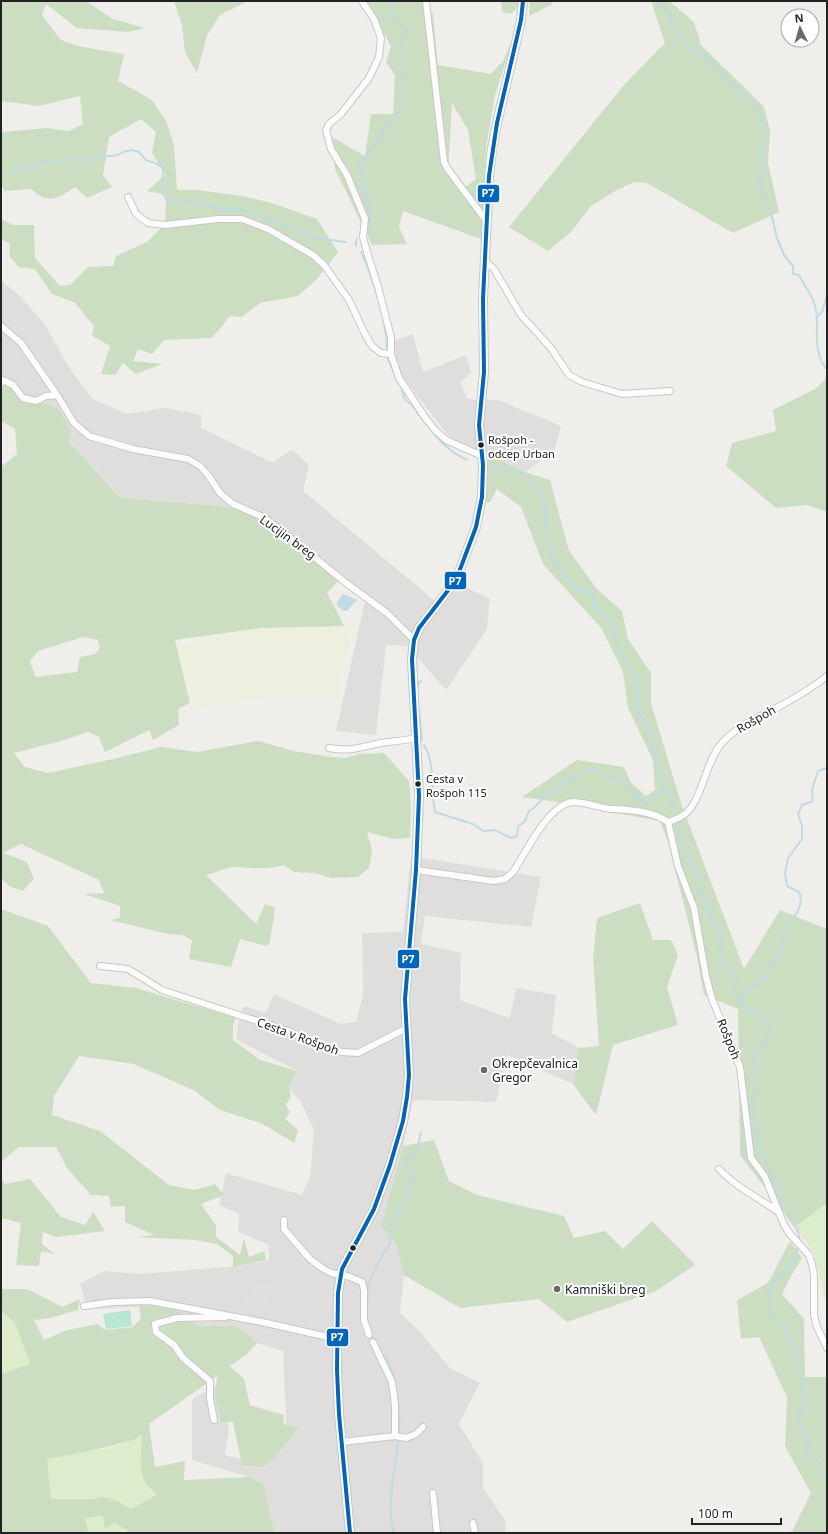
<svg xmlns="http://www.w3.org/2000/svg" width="828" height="1534" viewBox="0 0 828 1534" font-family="'Noto Sans',sans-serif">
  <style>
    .residential { fill: #dfdedc }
    .farmland { fill: #efefdf }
    .grass { fill: #ddeccb }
    .forest { fill: #cbdec1; fill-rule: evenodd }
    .pitch { fill: #b7e6d2 }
    .parking { fill: #e0dfde }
    .water { fill: #bfdbe3 }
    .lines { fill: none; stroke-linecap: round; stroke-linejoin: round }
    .stream { stroke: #bfdbe3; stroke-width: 2 }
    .minor-casing { stroke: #c9c8c7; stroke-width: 8 }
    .tertiary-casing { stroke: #c9c8c7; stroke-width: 10 }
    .minor { stroke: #fdfcfc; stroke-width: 6 }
    .tertiary { stroke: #fdfcfc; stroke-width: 8 }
    .bus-1-casing { stroke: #fff; stroke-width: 7 }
    .bus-1 { stroke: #0065bd; stroke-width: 4 }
    .bus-dot { fill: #222; stroke: #fff; stroke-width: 1.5 }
    .poi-dot { fill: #6a6968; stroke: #fff; stroke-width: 1.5 }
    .labels { text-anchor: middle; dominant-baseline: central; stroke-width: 4; stroke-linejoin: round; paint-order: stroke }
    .bus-label { font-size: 11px; fill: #222; stroke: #fff; text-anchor: start }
    .street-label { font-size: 12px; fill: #222; stroke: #fff }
    .poi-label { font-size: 12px; fill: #222; stroke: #fff; text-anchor: start }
    .line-badge { stroke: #fff; stroke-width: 1.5 }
    .badge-label { font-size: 11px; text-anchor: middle; font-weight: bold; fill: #fff }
  </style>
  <rect width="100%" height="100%" fill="#f0eeeb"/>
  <g class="residential">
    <polygon points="1,280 23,299 46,326 67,364 91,398 126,414 165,408 201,415 201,428 273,463 292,449 309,466 303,491 441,606 459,584 490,599 487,629 446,690 407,646 386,645 376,735 336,731 365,601 293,543 273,533 249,511 210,505 122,498 69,442 59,409 10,389 1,376"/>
    <polygon points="413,334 423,372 466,355 471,372 460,383 467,398 474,400 498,400 561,426 554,451 525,472 463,444 448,435 404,379 396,362 394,341"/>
    <polygon points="411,856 541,877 531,927 425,916 421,944 461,953 460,1000 510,1018 516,988 556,995 552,1033 579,1048 573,1084 507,1055 496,1102 413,1100 403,1146 381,1224 396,1244 404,1275 400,1313 419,1331 450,1368 480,1383 459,1424 483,1463 483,1488 505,1520 506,1533 275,1533 263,1483 248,1477 192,1460 192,1400 218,1384 229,1429 225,1455 267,1465 287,1437 283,1351 257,1343 250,1336 236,1326 196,1326 180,1311 154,1306 88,1309 80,1284 104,1271 140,1274 240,1266 269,1260 269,1245 238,1232 239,1214 219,1205 226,1173 302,1195 310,1177 314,1130 300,1100 289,1089 297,1071 236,1039 240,1015 244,1006 266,1013 274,994 340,1024 356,1022 363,995 362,933 403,932"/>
  </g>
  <polygon class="farmland" points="354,624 337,698 271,697 195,708 176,645 261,628"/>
  <g class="grass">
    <polygon points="827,1203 827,1298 825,1300 814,1253 795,1227"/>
    <polygon points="1,1310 15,1323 30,1364 1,1374"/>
    <path d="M 143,1434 C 141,1450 137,1469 146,1484 C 149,1488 154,1491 158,1495 L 131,1509 L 115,1500 L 101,1497 L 93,1499 L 51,1499 L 47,1459 C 73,1454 123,1449 143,1434 Z"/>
    <polygon points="103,1516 131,1533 85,1533 87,1530 85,1517"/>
  </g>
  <g class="forest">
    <path d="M 1,1 L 86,1 L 113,19 L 145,28 L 128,32 L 77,28 L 46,4 L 42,15 L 61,40 L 78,46 L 124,54 L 118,81 L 152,100 L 166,121 L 174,145 L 177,190 L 197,190 L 243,196 L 272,203 L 317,219 L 338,252 L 316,280 L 298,296 L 260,303 L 242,317 L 230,316 L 212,338 L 164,340 L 152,354 L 138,349 L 133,361 L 162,364 L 136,374 L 123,363 L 115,375 L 101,374 L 110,346 L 92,336 L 94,326 L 75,303 L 52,294 L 35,269 L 19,267 L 9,256 L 10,244 L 1,239 L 1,219 L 13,225 L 34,225 L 35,258 L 60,286 L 70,285 L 88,267 L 113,266 L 116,256 L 147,242 L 165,224 L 166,195 L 147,191 L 165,175 L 152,153 L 156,132 L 141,119 L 109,137 L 103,175 L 112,187 L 87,198 L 75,187 C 57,199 49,205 31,189 L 5,191 L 1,185 L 1,132 L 47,128 L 69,131 L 83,124 L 80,96 L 39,106 L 1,101 Z"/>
    <polygon points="174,1 248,1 220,15 207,35 197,73 185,52 182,25"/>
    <path d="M 366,1 L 423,1 L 433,14 L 438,65 L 491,74 L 503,61 L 515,33 L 495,95 L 486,148 L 481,239 L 403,211 L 399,227 L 407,244 L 372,245 L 335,169 L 332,137 L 365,156 L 371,114 L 393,114 L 395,75 L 386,62 L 391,46 ZM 452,103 L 468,130 L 476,179 L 463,189 L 448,172 Z"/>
    <polygon points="501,1 520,1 519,7 510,14 502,12"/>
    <polygon points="530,1 551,1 552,4 529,16"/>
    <polygon points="651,1 669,1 694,22 701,45 764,107 770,130 768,163 779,212 733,233 647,183 634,182 615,191 590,207 571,232 548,251 509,227 623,86 665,43"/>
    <path d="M 1,376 L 10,389 L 59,409 L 71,430 L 69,442 L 121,498 L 210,505 L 249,511 L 273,533 L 293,543 L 339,580 L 327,593 L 344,626 L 261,628 L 175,640 L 190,703 L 178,709 L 179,725 L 153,740 L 149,730 L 105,752 L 99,737 L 88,732 L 61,741 L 14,753 L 25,767 L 48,773 L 113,759 L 161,747 L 197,752 L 258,741 L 294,751 L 332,757 L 346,758 L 359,754 L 384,753 L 409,781 L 411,805 L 410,838 L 394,839 L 367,832 L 372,850 L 369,868 L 358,877 L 332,878 L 314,873 L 294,872 L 284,865 C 269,870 252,868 236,867 C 227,867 215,873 206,875 L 256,924 L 265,904 L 275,908 L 270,942 L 267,946 L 240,939 L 231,967 L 189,959 L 192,940 L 183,935 L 168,934 L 110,920 L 120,918 L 120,906 L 84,894 L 104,893 L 99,880 L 21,844 L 3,853 L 27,862 L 34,879 L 23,891 L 9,886 L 1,878 L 1,467 L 17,454 L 15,429 L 1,421 ZM 83,637 L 98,640 L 100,648 L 95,654 L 80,657 L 77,672 L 35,677 L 30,661 L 38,651 Z"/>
    <polygon points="827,377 827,512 807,505 776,508 726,466 732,443 776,431 773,410 817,388"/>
    <polygon points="488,455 525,472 550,480 569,551 597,589 622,611 628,639 651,673 651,703 682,806 744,969 780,910 827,929 827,1203 795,1227 740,1155 738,1009 704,995 697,957 668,842 660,821 605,811 592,807 522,797 577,760 624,767 631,783 646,796 655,790 653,760 628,708 623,672 602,629 543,564 521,507 497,489 490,502 484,502 487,482"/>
    <polygon points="640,903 653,940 671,940 678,955 667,987 678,1025 613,1045 596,1115 573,1084 579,1048 599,1046 593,958 597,918"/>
    <polygon points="1,909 48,926 91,983 136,988 236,1018 233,1025 233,1040 260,1060 297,1071 289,1089 291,1096 286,1105 290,1112 285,1119 298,1130 294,1143 263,1124 220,1110 195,1091 134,1064 79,1056 54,1096 52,1115 100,1131 169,1185 195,1190 215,1184 224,1195 201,1204 216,1225 216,1237 240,1255 244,1238 249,1257 264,1251 266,1260 233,1267 233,1256 217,1244 195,1240 135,1237 154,1235 125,1222 125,1206 111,1207 109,1196 91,1195 67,1168 56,1147 19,1147 1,1162"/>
    <polygon points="434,1140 449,1181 477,1195 564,1216 574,1238 605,1231 623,1249 652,1221 695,1265 656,1291 567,1322 539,1299 460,1308 404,1275 396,1244 381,1225 403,1146"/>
    <polygon points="1,1178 5,1184 30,1179 61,1217 85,1225 93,1212 105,1231 56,1237 43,1232 42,1244 55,1254 41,1251 39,1266 16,1265 21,1223 1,1218"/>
    <polygon points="790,1241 802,1258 791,1276 782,1294 804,1319 805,1377 827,1377 827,1533 791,1533 811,1493 785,1446 787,1397 759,1337 741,1339 737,1300 768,1283"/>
    <path d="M 1,1289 L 27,1289 L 62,1307 L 80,1299 L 78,1310 L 50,1318 L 34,1320 L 44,1340 L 67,1330 L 98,1324 L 105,1330 L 132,1327 L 141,1319 L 139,1306 L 154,1306 L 180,1311 L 196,1326 L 236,1326 L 250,1336 L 257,1343 L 246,1355 L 230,1366 L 244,1379 L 250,1405 L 284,1415 L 283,1424 L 298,1428 L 278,1454 L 264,1467 L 242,1465 L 233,1422 L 221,1422 L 215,1397 L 217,1376 L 149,1424 L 155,1467 L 185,1461 L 184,1480 L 248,1477 L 263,1483 L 275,1533 L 131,1533 L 115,1523 L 105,1528 L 103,1516 L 85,1518 L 88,1530 L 85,1533 L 1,1533 L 1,1374 L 30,1364 L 15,1323 L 1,1310 ZM 142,1434 C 142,1450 137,1468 146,1484 C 149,1488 154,1491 157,1495 L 131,1509 L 115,1500 L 101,1497 L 93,1499 L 51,1499 L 47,1459 L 86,1452 L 134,1440 Z"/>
  </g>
  <polygon class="pitch" points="130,1310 132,1326 106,1329 103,1314"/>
  <polygon class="parking" points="280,1280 280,1295 267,1298 259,1321 233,1318 246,1295 253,1293 256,1284 274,1284 275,1281"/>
  <polygon class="water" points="343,594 357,600 347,611 342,610 336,604"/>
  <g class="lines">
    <g class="stream">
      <path d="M 656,1 L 669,13 L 675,30 L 689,49 L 709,59 L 744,99 L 757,107 L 762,118 L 763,130 L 762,154 L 764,170 L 759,182 L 762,193 L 770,209 L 777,238 L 784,255 L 793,266 L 793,274 L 799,275 C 804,286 813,295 815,306 C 821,328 810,348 827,370"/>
      <polyline points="10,173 24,166 35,165 44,161 52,163 71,159 91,160 101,157 118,155 123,152 132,150 139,152 146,160 155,163 163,168 162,193 166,199 201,203 221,210 235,208 256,214 266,220 295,229 314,238 346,242"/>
      <path d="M 369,227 L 370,215 L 360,165 L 404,102 L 403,92 L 407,82 L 402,69 C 408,60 400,52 401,44 C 401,40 405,36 407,32 C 399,21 390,15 388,1"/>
      <polyline points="356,246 356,242 357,239"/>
      <path d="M 361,252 C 373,278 387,321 387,350"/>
      <polyline points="817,317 822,312 827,295"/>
      <polyline points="387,356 395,375"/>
      <path d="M 400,384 L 405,400 L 411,404 C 428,426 441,448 467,460"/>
      <path d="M 490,464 L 520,474 L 536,484 L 546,509 L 545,522 L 548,535 L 550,554 L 561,572 L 579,590 L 593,594 L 594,605 L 611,622 L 619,651 L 637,676 L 637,710 L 652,733 L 651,749 L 665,790 L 671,798 L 674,808 L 674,819 L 680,842 L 701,879 L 698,890 L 708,903 L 709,912 L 722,940 L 720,953 L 737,981 L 734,991 L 740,1002 L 746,1008 L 758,1012 L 769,1020 C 773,1033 761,1047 753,1058 L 758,1087 L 752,1096 L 751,1104 L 759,1148 L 770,1172 L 786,1214 L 798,1231 L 800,1242"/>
      <polyline points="418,701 418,684 421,681"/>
      <polyline points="419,708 422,740"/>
      <path d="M 424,745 C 436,766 430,789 435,812 L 473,824 L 483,831 L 495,830 L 511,838 L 517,836 L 518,827 L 525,821 L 529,811 L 534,808 L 544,797 L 558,791 L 563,784 L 577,778 L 592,768 L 606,777 L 618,778 L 627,784 L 633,794 L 642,801 L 654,798 L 665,790"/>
      <path d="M 740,1002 L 751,987 L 760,983 L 762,978 L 767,975 L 770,967 L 778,958 C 779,951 780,950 782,944 C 784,941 783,937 784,934 C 790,920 806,908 799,892 L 787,886 L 785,873 L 788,858 L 802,839 L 802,826 L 798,814 L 802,805 L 813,801 L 812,790 L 818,771 L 827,768"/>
      <polyline points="799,1246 792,1261 774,1282 768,1293 771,1304 769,1310 770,1314 785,1326 788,1337 795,1347 795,1362 803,1377 801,1386 804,1399 798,1420 807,1437 809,1455 820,1463 827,1482"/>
      <polyline points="367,1306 368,1284 377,1265 390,1243 391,1228 397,1223 398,1212 405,1210 404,1202 412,1191 410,1183 413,1178 406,1161 417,1151 421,1132"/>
      <path d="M 387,1359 C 397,1383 400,1406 399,1432"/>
      <path d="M 394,1533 C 386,1507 395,1469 398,1442"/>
    </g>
    <g class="minor-casing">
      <g id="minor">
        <polyline points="362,1 374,19 381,38 379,57 369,78 341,114 329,124 326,130 328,138 331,149 347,175 365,219 363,237 367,252 378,287 391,337 391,354 399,378 424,416 435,430 446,440 482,456"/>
        <polyline points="426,1 444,162 447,168 485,219 487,220"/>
        <polyline points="128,197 136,214 148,223 165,225 218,219 242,219 268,229 313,255 324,265 349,300 365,334 372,346 381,353 391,354"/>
        <polyline points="486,262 494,269 521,315 551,348 569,375 582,382 622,394 670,391"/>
        <polyline points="1,326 21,343 57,395 74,423 89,436 133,449 188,459 200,466 208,475 220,493 233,504 265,518 292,539 346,583 387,613 414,640"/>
        <polyline points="1,383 3,380 13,385 23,398 36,401 46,396 57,395"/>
        <path d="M 329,748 C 350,752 361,747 381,743 C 392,741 404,741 415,738"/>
        <polyline points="668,822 678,866 694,908 706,977 712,999 740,1067 751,1158 765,1177 784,1225 790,1234 809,1255 812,1264 814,1276 814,1315 817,1327 827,1348"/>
        <path d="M 668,822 C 674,820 680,818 685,814 C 702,801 705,763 721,744 C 738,725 759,717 780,706 C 797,697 812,688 827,676"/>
        <path d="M 416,870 L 494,881 L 505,879 L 513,872 C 526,853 548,804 573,802 C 586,802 599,808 612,809 C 631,810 652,811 668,822"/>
        <polyline points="100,966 128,969 162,990 288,1031 315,1044 342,1052 358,1053 407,1028"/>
        <path d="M 719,1169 C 736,1187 758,1198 779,1212"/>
        <polyline points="284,1220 284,1229 310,1259 322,1268 331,1273 347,1276 362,1282 364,1290 364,1320 369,1335"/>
        <polyline points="84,1306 113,1302 150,1301 262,1322 337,1339"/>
        <polyline points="373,1342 392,1382 395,1405 395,1436"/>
        <polyline points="214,1420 210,1399 210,1381 183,1358 174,1345 156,1332 155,1324 177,1318 225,1317"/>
        <polyline points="342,1442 395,1436 406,1438 416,1434 423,1427"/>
        <polyline points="433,1493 437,1533"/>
        <polyline points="473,1523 475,1533"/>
      </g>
    </g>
    <g class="tertiary-casing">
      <polyline id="tertiary" points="350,1533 339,1414 337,1370 338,1293 342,1269 374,1209 390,1165 403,1121 407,1097 409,1075 405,999 416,870 419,796 412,659 414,640 419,628 456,580 476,527 482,497 483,465 479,425 484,372 483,299 489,176 492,149 497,123 516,43 521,20 523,1"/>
    </g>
    <use href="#minor" class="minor"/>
    <use href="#tertiary" class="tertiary"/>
    <g class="bus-1-casing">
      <polyline id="bus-1" points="350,1533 339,1414 337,1370 338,1293 342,1269 374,1209 390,1165 403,1121 407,1097 409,1075 405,999 416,870 419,796 412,659 414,640 419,628 456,580 476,527 482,497 483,465 479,425 484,372 483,299 489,176 497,123 521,20 523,1"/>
    </g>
    <use href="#bus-1" class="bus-1"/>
  </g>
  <g class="bus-dot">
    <circle cx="481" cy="445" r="3.5"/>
    <circle cx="418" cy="784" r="3.5"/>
    <circle cx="353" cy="1248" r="3.5"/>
  </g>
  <g class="poi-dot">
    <circle cx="484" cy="1070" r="4"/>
    <circle cx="557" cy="1289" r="4"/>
  </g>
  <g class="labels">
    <g class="bus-label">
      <text x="488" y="439">Rošpoh -<tspan x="488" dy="14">odcep Urban</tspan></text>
      <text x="426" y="778">Cesta v<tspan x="426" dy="14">Rošpoh 115</tspan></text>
    </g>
    <g class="street-label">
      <text transform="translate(288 537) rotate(36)">Lucijin breg</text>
      <text transform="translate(756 719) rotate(-30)">Rošpoh</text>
      <text transform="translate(298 1036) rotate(20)">Cesta v Rošpoh</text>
      <text transform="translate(729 1039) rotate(68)">Rošpoh</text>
    </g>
    <g class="poi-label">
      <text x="492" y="1063">Okrepčevalnica<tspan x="492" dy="14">Gregor</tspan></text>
      <text x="565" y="1289">Kamniški breg</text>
    </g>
  </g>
  <g class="line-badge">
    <rect x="477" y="184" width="23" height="19" rx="4" fill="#0065bd"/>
    <rect x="444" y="571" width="23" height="19" rx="4" fill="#0065bd"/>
    <rect x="397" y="949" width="23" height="20" rx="4" fill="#0065bd"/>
    <rect x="326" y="1328" width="23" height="19" rx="4" fill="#0065bd"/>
  </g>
  <g class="badge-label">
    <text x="488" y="197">P7</text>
    <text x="455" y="585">P7</text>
    <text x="408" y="963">P7</text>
    <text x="337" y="1341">P7</text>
  </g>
  <rect width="828" height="1534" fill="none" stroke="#222222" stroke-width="4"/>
  <g transform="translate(800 28) rotate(355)"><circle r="19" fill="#ffffff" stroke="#a7a7a7"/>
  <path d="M0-3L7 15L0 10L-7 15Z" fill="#6a6968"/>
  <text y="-6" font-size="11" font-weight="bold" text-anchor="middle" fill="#222222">N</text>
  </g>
  <path d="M692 1518v6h89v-6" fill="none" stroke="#222222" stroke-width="2"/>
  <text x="698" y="1518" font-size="12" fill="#222222" stroke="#ffffff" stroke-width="3" paint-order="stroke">100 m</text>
</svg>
